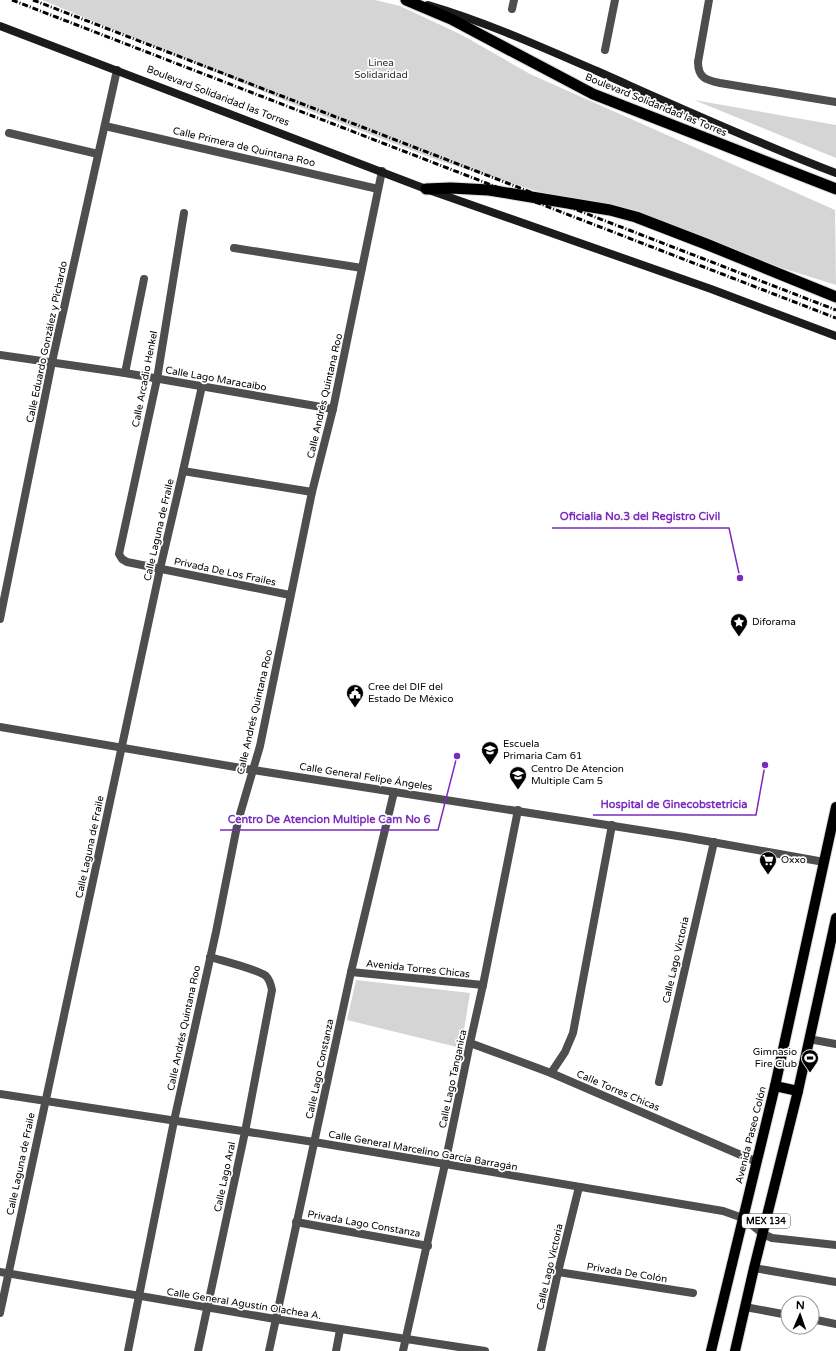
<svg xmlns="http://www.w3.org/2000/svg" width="836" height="1351" viewBox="0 0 836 1351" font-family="'Varela Round',sans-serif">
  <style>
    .green { fill: #d5d5d5 }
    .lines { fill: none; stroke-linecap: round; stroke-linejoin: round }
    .primary-casing { stroke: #dbdbdb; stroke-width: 12 }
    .trunk-casing { stroke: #dbdbdb; stroke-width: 13 }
    .minor { stroke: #4e4e4e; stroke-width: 8 }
    .secondary { stroke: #1b1b1b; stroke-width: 8 }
    .primary { stroke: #000; stroke-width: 10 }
    .trunk { stroke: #000; stroke-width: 11 }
    .rail { stroke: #000; stroke-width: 3; stroke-dasharray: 6 2 1 2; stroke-linecap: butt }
    .labels { text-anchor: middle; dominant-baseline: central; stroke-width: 3.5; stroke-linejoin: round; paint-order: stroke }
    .shield { fill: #fff; stroke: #4c4c4c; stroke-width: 1 }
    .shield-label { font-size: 9px; font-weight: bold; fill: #000 }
    .park-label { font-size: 10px; fill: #2c2c2c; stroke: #fff }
    .street-label { font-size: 10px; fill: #000; stroke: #fff }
    .poi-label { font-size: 10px; fill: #000; stroke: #fff; text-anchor: start }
    .leader { fill: none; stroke: #7b2cbf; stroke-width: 1.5 }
    .callout-dot { fill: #7b2cbf; stroke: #fff; stroke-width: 1.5 }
    .callout-label { font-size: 11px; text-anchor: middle; font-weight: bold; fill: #7b2cbf; stroke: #fff; stroke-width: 3.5; stroke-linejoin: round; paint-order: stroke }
  </style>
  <rect width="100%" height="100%" fill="#fff"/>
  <g class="green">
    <polygon points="42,0 375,0 400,6 462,35 530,74 835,210 836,285 437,160 305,109"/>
    <polygon points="694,100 836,125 836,158"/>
    <polygon points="356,980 470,993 461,1048 347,1020"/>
  </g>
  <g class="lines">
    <g class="primary-casing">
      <g id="primary">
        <polyline points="775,1086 798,1091"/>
        <polyline points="711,1351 775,1086 836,807"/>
        <polyline points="735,1351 754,1268 798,1091 836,918"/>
      </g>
    </g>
    <g class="trunk-casing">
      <g id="trunk">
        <polyline points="406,0 451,19 593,94 836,189"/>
        <polyline points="426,189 451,188 489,190 610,210 636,217 706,244 836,297"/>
      </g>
    </g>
    <g class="minor">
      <path d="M 709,0 L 698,62 C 698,78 706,80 720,83 L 836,102"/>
      <polyline points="512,9 514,0"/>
      <polyline points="605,50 615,0"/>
      <polyline points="105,126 378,189"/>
      <polyline points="9,133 98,154"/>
      <polyline points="184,213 157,379 119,554 122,559 127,562 290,595"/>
      <polyline points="234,248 362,268"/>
      <polyline points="0,355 125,373 333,409"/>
      <polyline points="125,373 144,279"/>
      <polyline points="183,471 312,492"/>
      <polyline points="0,619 52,362 117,70"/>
      <polyline points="0,727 253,770 684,837 824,862"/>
      <polyline points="351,972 483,985"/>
      <polyline points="809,1039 836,1044"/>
      <polyline points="470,1043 551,1073 757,1162"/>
      <polyline points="551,1073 565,1052 573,1033 612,825"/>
      <polyline points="659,1082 714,842"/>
      <polyline points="0,1094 314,1142 723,1211 743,1218 763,1234 772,1238 836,1245"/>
      <polyline points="296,1222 428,1246"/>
      <polyline points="754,1268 836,1282"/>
      <polyline points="0,1272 275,1319 485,1351"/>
      <polyline points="558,1272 693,1293"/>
      <polyline points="745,1307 788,1315"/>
      <polyline points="0,1313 160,569 183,471 202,386"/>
      <polyline points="812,1319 836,1324"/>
      <polyline points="128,1351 174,1121 216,932 238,821 260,746 312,492 333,409 382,171"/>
      <path d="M 198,1351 L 245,1132 L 272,990 C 271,985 270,980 266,976 C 257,969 223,961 210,957"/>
      <polyline points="269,1351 351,972 394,792"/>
      <polyline points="336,1351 340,1330"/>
      <polyline points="403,1351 445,1164 470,1043 483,985 518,810"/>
      <polyline points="541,1351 558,1272 579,1187"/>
    </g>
    <g class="secondary">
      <path d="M 428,5 C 486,22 541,47 597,71 C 676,106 755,142 836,173"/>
      <polyline points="0,26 426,189 711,289 836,336"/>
    </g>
    <use href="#primary" class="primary"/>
    <use href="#trunk" class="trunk"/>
    <g class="rail">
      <polyline points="12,0 836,318"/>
      <polyline points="33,0 836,310"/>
    </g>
  </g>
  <defs>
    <g id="sight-pin" transform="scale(0.9)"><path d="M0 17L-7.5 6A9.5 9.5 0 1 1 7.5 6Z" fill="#000" stroke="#fff"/><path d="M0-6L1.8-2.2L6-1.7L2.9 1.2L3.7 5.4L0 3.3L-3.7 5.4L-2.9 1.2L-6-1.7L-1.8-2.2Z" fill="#fff"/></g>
    <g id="civic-pin" transform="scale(0.9)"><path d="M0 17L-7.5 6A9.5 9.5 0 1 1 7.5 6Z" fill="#000" stroke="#fff"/><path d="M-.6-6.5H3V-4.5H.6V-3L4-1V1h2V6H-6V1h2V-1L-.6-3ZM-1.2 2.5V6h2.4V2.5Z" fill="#fff"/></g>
    <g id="school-pin" transform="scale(0.9)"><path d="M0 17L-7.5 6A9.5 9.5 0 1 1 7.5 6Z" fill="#000" stroke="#fff"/><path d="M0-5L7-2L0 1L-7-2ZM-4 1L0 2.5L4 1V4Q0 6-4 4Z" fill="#fff"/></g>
    <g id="supermarket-pin" transform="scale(0.9)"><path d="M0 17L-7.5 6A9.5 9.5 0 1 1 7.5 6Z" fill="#000" stroke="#fff"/><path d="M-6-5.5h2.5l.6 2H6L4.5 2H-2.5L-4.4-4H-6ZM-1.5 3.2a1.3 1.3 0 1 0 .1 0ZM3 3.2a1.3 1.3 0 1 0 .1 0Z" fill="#fff"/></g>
    <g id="stadium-pin" transform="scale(0.9)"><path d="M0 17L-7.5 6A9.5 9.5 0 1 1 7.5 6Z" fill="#000" stroke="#fff"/><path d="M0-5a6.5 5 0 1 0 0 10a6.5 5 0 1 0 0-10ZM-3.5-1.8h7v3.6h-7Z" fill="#fff"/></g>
  </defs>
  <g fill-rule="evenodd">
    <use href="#sight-pin" x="739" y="622"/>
    <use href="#civic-pin" x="355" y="693"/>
    <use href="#school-pin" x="490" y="750"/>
    <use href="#school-pin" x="518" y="775"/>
    <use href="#supermarket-pin" x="768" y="860"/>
    <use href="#stadium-pin" x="810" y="1058"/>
  </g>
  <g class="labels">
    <rect class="shield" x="742" y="1214" width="48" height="14" rx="3"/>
    <g class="shield-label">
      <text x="766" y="1221">MEX 134</text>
    </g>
    <g class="park-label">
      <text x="381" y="63">Linea<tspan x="381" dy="12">Solidaridad</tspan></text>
    </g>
    <g class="street-label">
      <text transform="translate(218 96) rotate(21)">Boulevard Solidaridad las Torres</text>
      <text transform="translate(656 105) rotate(22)">Boulevard Solidaridad las Torres</text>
      <text transform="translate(244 147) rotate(13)">Calle Primera de Quintana Roo</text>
      <text transform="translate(47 342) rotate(-78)">Calle Eduardo González y Pichardo</text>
      <text transform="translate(145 379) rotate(-79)">Calle Arcadio Henkel</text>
      <text transform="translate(216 379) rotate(10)">Calle Lago Maracaibo</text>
      <text transform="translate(325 396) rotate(-77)">Calle Andrés Quintana Roo</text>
      <text transform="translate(159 530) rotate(-77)">Calle Laguna de Fraile</text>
      <text transform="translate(225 572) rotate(12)">Privada De Los Frailes</text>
      <text transform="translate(255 712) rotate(-77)">Calle Andrés Quintana Roo</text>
      <text transform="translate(366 777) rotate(9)">Calle General Felipe Ángeles</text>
      <text transform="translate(90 847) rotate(-78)">Calle Laguna de Fraile</text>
      <text transform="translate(676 960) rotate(-77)">Calle Lago Victoria</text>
      <text transform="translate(418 969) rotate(6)">Avenida Torres Chicas</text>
      <text transform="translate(184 1028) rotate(-78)">Calle Andrés Quintana Roo</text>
      <text transform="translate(320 1069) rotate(-78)">Calle Lago Constanza</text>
      <text transform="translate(453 1079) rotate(-78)">Calle Lago Tanganica</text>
      <text transform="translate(618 1091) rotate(23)">Calle Torres Chicas</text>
      <text transform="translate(751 1135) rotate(-76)">Avenida Paseo Colón</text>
      <text transform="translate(423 1151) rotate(10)">Calle General Marcelino García Barragán</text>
      <text transform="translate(21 1164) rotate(-78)">Calle Laguna de Fraile</text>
      <text transform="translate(225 1177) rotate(-78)">Calle Lago Aral</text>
      <text transform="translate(364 1224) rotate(10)">Privada Lago Constanza</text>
      <text transform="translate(550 1267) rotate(-77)">Calle Lago Victoria</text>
      <text transform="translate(627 1273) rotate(9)">Privada De Colón</text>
      <text transform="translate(244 1304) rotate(9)">Calle General Agustín Olachea A.</text>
    </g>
    <g class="poi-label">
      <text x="752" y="622">Diforama</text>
      <text x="368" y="687">Cree del DIF del<tspan x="368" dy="12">Estado De México</tspan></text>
      <text x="503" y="744">Escuela<tspan x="503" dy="12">Primaria Cam 61</tspan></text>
      <text x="531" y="769">Centro De Atencion<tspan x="531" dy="12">Multiple Cam 5</tspan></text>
      <text x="781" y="860">Oxxo</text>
      <text x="797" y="1052" text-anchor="end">Gimnasio<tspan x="797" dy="12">Fire Club</tspan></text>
    </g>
  </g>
  <path class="leader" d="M740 578L729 528H552M765 765L756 815H593M457 756L438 830H220"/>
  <g class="callout-dot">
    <circle cx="740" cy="578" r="4"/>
    <circle cx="765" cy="765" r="4"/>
    <circle cx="457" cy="756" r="4"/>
  </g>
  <g class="callout-label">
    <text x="640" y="520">Oficialia No.3 del Registro Civil</text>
    <text x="674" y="808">Hospital de Ginecobstetricia</text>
    <text x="329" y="823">Centro De Atencion Multiple Cam No 6</text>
  </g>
  <g transform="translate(800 1315) rotate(2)"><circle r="19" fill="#ffffff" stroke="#999999"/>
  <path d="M0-3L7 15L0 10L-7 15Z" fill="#000000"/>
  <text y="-6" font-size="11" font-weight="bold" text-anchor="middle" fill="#000000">N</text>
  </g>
</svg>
